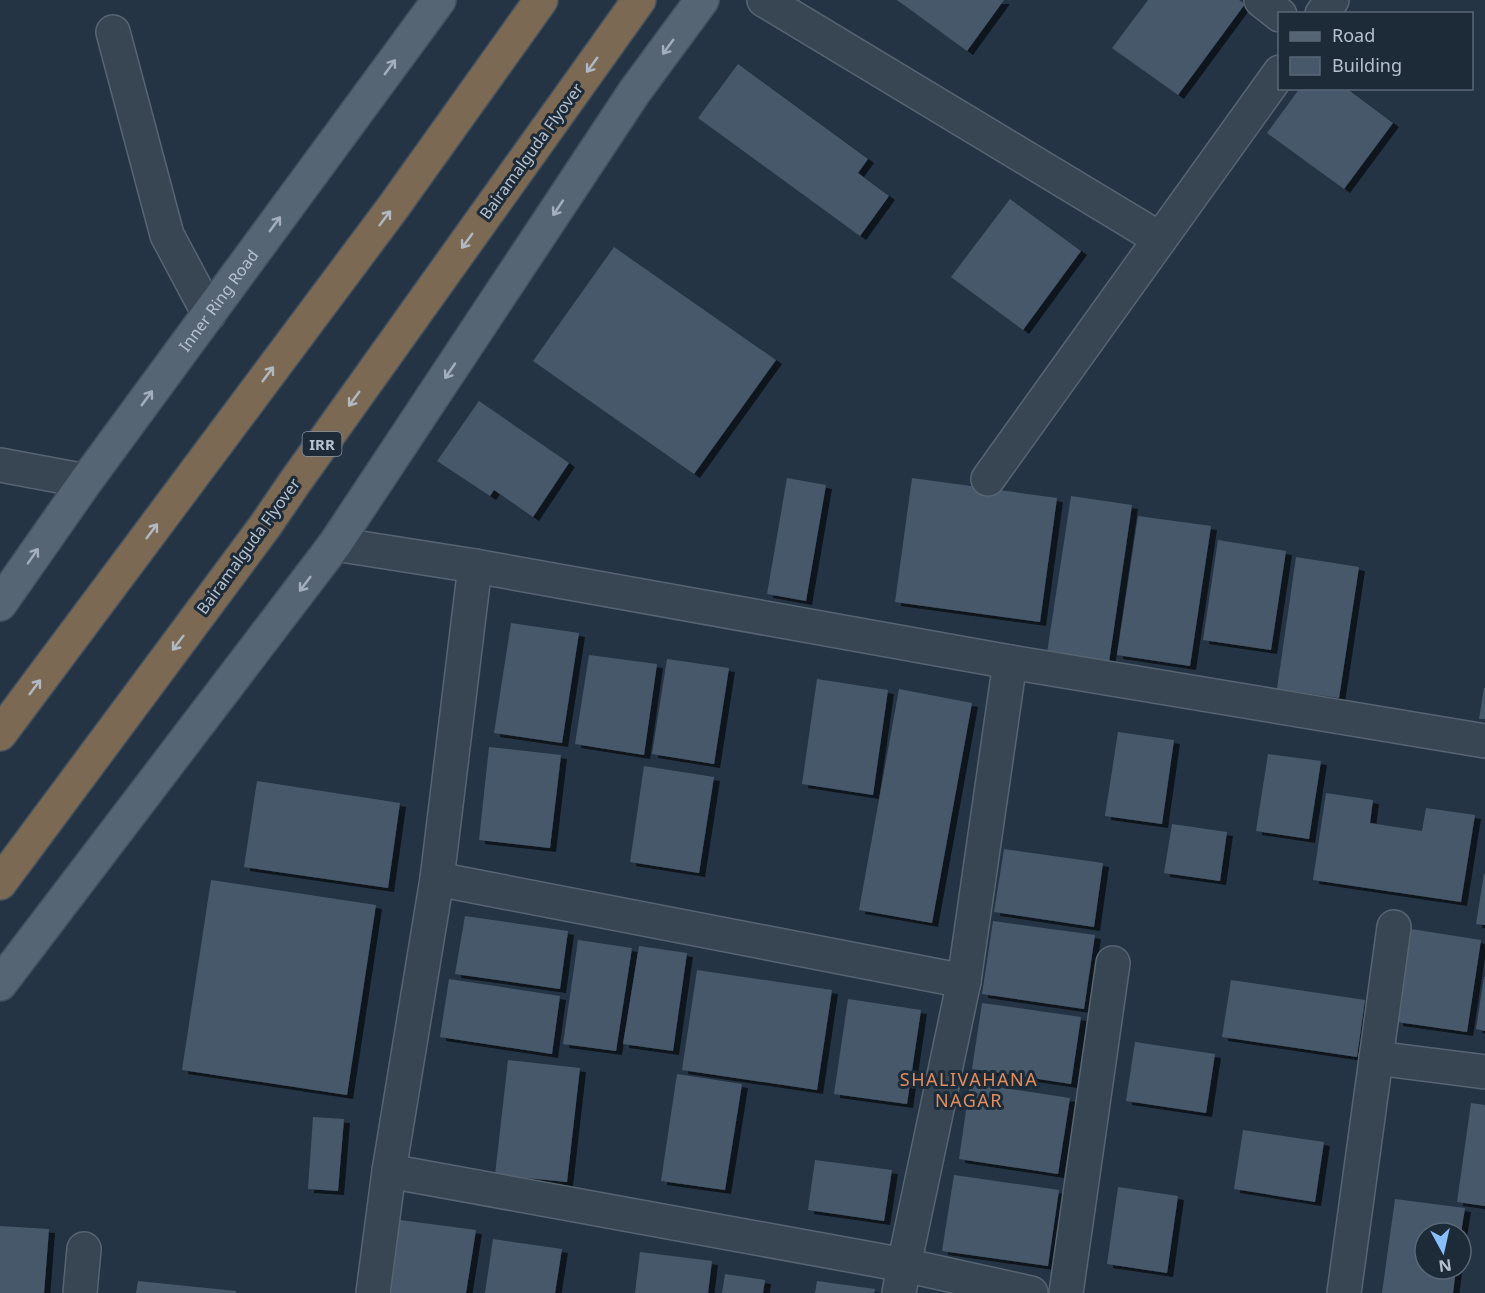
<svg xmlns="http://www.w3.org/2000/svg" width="1485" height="1293" viewBox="0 0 1485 1293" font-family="'Noto Sans',sans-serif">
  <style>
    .building { fill: #47586b; filter: url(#shadow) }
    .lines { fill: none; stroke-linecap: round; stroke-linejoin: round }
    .minor-casing { stroke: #576471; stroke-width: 36 }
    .major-casing { stroke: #424f5d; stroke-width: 36 }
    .highway-casing { stroke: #43515e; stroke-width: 36 }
    .minor { stroke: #384654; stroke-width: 33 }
    .major { stroke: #566574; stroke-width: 33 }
    .highway { stroke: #7b6954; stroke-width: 33 }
    .oneway { stroke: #a3afbc }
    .oneway2 { stroke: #b0b8c2 }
    .labels { text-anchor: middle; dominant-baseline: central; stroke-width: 6; stroke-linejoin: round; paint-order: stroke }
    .shield { fill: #1d2b39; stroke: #8894a1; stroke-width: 1.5 }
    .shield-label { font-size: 15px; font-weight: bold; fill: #b6c1ce }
    .street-label { font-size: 16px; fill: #b6c1ce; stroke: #1d2b39 }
    .neighbourhood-label { font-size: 18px; letter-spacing: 1.5px; fill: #e18d5d; stroke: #1d2b39 }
  </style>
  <defs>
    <filter id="shadow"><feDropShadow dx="6" dy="4" stdDeviation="0" flood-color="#0009"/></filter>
  </defs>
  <rect width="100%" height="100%" fill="#243445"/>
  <g class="building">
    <polygon points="897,0 1004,0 967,51"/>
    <polygon points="1148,0 1239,0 1245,4 1178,95 1112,48"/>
    <polygon points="738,64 868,159 858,173 889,196 860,236 698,118"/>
    <polygon points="1300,88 1346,88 1393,123 1344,189 1267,133"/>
    <polygon points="1010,199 1081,251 1023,330 951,277"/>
    <polygon points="614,247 776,360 694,474 533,361"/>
    <polygon points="479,401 569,463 533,517 494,490 490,496 437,461"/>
    <polygon points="787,478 826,485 806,601 767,594"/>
    <polygon points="912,478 1057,498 1040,622 895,602"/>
    <polygon points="1071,496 1132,505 1109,662 1047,653"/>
    <polygon points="1138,516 1211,526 1190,666 1117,655"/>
    <polygon points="1218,540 1286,551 1271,650 1203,640"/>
    <polygon points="1296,557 1359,567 1339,698 1277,689"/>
    <polygon points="511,623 579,633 562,743 494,733"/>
    <polygon points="589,655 657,664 644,755 575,744"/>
    <polygon points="667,659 729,668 714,764 652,754"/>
    <polygon points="817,679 888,690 873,795 802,784"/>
    <polygon points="1484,688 1485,688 1485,719 1479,719"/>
    <polygon points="899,689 972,703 932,923 859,910"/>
    <polygon points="1118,732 1174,740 1162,824 1105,816"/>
    <polygon points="489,747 561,755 550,848 479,840"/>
    <polygon points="1268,754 1321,761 1309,839 1256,831"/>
    <polygon points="644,766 714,777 699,873 630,862"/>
    <polygon points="257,781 400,803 388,888 244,867"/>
    <polygon points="1326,793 1373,800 1370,823 1422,831 1426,808 1475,815 1461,902 1313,880"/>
    <polygon points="1172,824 1227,832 1220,881 1164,873"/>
    <polygon points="1004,849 1103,863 1094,927 994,912"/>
    <polygon points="1484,874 1485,874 1485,925 1476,924"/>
    <polygon points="211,880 376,905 347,1095 182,1070"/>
    <polygon points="465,916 568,931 560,989 455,974"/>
    <polygon points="993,921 1095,935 1084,1009 982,994"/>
    <polygon points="1411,929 1481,940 1467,1032 1397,1022"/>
    <polygon points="578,940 632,948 616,1051 563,1044"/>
    <polygon points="639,946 687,953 673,1051 623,1044"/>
    <polygon points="697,970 832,990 817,1090 682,1070"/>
    <polygon points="1484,977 1485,977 1485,1031 1476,1029"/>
    <polygon points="449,979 560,996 552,1054 440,1037"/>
    <polygon points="1231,980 1365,1000 1357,1057 1222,1037"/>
    <polygon points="848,999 921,1010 907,1104 834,1094"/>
    <polygon points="982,1003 1081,1017 1071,1084 972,1069"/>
    <polygon points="1135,1042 1215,1054 1206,1113 1126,1101"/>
    <polygon points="508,1060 580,1068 567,1182 495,1175"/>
    <polygon points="677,1074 742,1084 725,1190 661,1181"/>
    <polygon points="970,1083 1070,1098 1058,1174 959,1159"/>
    <polygon points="1471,1103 1485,1105 1485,1206 1457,1202"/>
    <polygon points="313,1117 344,1119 338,1191 308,1189"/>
    <polygon points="1243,1130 1324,1142 1315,1202 1234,1189"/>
    <polygon points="815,1160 892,1170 884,1221 808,1210"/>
    <polygon points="954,1175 1059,1190 1048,1266 942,1251"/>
    <polygon points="1118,1187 1178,1196 1167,1273 1107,1264"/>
    <polygon points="1395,1199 1465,1208 1461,1233 1425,1233 1425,1269 1456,1269 1453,1293 1382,1293"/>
    <polygon points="400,1220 476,1230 466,1293 388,1293"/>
    <polygon points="0,1226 49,1229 44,1293 0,1293"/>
    <polygon points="493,1239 562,1249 555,1293 485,1293"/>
    <polygon points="640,1252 712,1261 708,1293 635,1293"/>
    <polygon points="725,1274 765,1280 763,1293 722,1293"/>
    <polygon points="138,1281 236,1291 236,1293 136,1293"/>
    <polygon points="817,1281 875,1289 874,1293 815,1293"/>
  </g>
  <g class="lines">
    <g class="minor-casing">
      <g id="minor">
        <polyline points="764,0 1160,239"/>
        <polyline points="1261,0 1280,15"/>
        <polyline points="1322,14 1332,0"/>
        <polyline points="113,32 167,235 209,314"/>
        <polyline points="0,465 86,481"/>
        <polyline points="988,479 1280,72"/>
        <polyline points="335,544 475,566 1010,662 1485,741"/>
        <polyline points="475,566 437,879 389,1171 904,1265 1031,1293"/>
        <polyline points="437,879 964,981"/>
        <polyline points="1376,1058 1485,1072"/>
        <polyline points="80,1293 84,1249"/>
        <polyline points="373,1293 389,1171"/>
        <polyline points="899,1293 904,1265 964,981 1010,662"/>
        <polyline points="1066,1293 1113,963"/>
        <polyline points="1344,1293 1394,927"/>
      </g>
    </g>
    <g class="major-casing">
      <g id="major">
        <path id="s1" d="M 0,604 L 86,481 L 439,0"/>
        <polyline points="0,984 335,544 635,91 702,0"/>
      </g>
    </g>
    <g class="highway-casing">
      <g id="highway">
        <polyline points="0,734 394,206 541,0"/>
        <polyline points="0,883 265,526 295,482 639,0"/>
      </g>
    </g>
    <use href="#minor" class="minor"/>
    <use href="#major" class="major"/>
    <use href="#highway" class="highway"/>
  </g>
  <defs><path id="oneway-shaft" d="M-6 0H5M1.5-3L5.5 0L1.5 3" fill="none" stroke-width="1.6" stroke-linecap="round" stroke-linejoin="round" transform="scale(1.5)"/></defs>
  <g class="oneway">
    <use href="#oneway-shaft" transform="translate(668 47) rotate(126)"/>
    <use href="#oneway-shaft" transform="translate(390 67) rotate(-54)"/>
    <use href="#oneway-shaft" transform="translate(558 208) rotate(124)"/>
    <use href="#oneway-shaft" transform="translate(275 224) rotate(-54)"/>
    <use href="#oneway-shaft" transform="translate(450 371) rotate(124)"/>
    <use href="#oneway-shaft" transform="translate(147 398) rotate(-54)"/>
    <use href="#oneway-shaft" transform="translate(33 556) rotate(-55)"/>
    <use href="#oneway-shaft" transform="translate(305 584) rotate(127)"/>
  </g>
  <g class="oneway2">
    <use href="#oneway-shaft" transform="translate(592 65) rotate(126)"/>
    <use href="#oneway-shaft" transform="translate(385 218) rotate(-53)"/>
    <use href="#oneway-shaft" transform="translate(467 241) rotate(126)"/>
    <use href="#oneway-shaft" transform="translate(268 374) rotate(-53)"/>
    <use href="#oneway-shaft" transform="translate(354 399) rotate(126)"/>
    <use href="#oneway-shaft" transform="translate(152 531) rotate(-53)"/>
    <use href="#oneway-shaft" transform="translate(178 643) rotate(127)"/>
    <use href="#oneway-shaft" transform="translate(35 687) rotate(-53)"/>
  </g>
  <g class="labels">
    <rect class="shield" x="302.5" y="432" width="39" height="24" rx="4.5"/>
    <g class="shield-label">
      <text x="322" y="444">IRR</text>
    </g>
    <g class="street-label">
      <text transform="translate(531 151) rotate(-54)">Bairamalguda Flyover</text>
      <text stroke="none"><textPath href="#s1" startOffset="374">Inner Ring Road</textPath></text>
      <text transform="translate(248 546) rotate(-54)">Bairamalguda Flyover</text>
    </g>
    <g class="neighbourhood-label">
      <text x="969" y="1079">SHALIVAHANA<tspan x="969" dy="21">NAGAR</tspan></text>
    </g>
  </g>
  <rect x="1278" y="12" width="195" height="78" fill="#1d2b39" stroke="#5a6775" stroke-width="1.5"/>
  <rect x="1290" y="32" width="30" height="9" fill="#566574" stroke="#5a6775" stroke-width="1.5"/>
  <text x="1332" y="42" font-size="18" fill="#b6c1ce">Road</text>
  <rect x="1290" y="57" width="30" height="18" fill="#47586b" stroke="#5a6775" stroke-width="1.5"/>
  <text x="1332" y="72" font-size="18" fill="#b6c1ce">Building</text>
  <g transform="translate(1443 1251) rotate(172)"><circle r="28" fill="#1d2b39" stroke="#5a6775" stroke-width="1.5"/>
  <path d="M0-4.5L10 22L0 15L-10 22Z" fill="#89bfff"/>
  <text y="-9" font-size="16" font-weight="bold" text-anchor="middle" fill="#b6c1ce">N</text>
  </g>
</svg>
